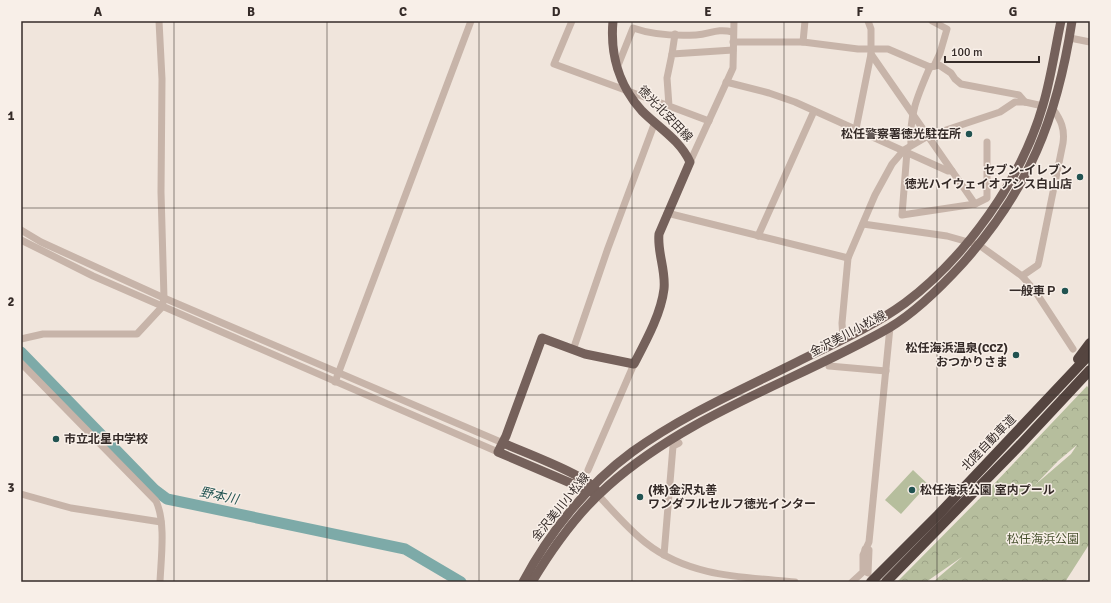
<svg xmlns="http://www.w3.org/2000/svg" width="1111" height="603" viewBox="0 0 1111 603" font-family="Signika,'Noto Sans JP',sans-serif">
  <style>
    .grass { fill: #b6be9d }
    .forest { fill: url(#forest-crowns); fill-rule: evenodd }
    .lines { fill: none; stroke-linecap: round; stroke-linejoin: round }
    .river { stroke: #7daaa8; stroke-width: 11 }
    .minor { stroke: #c7b4a9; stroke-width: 7 }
    .major { stroke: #75615b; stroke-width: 9 }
    .highway { stroke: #554540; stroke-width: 10 }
    .grid { fill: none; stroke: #352b28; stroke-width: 1; stroke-opacity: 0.55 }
    .poi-dot { fill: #215351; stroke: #f8efe8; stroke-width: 1.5 }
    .labels { text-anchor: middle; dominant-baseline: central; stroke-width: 3; stroke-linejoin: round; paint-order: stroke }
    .street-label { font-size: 12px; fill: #352b28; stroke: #f8efe8 }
    .poi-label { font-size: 12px; font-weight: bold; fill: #352b28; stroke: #f8efe8; text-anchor: end }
    .park-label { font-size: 12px; fill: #47512e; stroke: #f8efe8 }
    .water-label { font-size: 13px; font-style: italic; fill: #215351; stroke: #f8efe8 }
    .neatline { fill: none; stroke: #352b28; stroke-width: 1.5 }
    .grid-label { font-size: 13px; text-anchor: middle; font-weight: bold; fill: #352b28 }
  </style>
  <defs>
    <pattern id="forest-crowns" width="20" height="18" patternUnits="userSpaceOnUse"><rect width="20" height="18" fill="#b6be9d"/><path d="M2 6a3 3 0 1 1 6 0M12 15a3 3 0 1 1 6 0" fill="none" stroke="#9da387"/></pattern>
  </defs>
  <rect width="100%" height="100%" fill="#f0e5dc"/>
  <polygon class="grass" points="913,470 932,488 924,496 920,493 901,514 885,500"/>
  <path class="forest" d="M 1087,386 L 1090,390 L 1090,543 L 1065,582 L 933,582 L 962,557 L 926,582 L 897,582 L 993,485 ZM 1077,445 L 1071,454 L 1035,485 L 1058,461 Z"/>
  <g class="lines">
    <polyline class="river" points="21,352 155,490 167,499 405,549 461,582"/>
    <g class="minor">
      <polyline points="572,21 554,64 669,106"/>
      <polyline points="868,21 871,29 871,54 975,204"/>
      <polyline points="932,21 947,29 940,53 934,66"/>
      <polyline points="1070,38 1090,42"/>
      <polyline points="733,42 803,42 858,49 888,49 930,67 939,65 951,73 955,79 961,84 1019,95 1025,102"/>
      <polyline points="803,42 805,21"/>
      <polyline points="672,54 675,34"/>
      <path d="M 617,68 L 633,28 C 653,35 675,36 696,35 C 711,34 716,28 733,32"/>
      <polyline points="726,82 769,93 795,102 948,171 952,171"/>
      <polyline points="709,121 669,106 667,78 672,54 733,50"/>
      <polyline points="856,129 871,54"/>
      <path d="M 911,145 C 909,114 918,95 930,67"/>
      <polyline points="907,151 902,215 975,204 987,198 987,142"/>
      <polyline points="690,162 733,68 734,21"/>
      <polyline points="667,213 848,258"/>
      <polyline points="863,224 947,236 979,245 1022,276 1035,291 1073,349"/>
      <polyline points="21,230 41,242 164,298 503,443"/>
      <polyline points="758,236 814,111"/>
      <polyline points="21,240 93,276 498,452"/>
      <path d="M 1022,276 L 1038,265 L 1039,261 L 1063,143 C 1065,129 1061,120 1053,109"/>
      <polyline points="21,339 43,334 137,334 162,307 164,298 161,192 162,79 159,21"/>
      <polyline points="843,339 842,323 848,258 875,195 892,164 904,150 928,136 1000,112 1015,102 1025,102 1043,106"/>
      <polyline points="573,350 608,248 655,122"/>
      <path d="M 21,363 L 156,501 C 166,522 161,558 160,582"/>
      <polyline points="829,366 886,371"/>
      <polyline points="335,382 471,21"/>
      <polyline points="588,470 634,364"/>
      <polyline points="21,494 71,508 161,522"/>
      <path d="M 598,495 C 613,511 628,529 646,543 C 689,577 743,577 795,582"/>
      <polyline points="865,549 869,550 868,573"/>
      <polyline points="664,555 673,446 679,443"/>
      <polyline points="852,582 863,572 863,555 869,542 890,327"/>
    </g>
    <g class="major">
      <path d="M 503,443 C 520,451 589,476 596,490"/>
      <path d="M 594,493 L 498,452 L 506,436 L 542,338 L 585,354 L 634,364 C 646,341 661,314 664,289 C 666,270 657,252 659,234 L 690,162 C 680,140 659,128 642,111 C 619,86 610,54 613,21"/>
      <path d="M 523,582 C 549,533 587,485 632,452 C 683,415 741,390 797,362 C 833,344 872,327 905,303 C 966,257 1022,179 1043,105 C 1051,78 1055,49 1061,21"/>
      <path d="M 532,582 C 553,547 577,513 608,486 C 690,413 795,382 889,328 C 916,312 942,286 963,263 C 1029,189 1057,119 1072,21"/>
    </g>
    <g class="highway">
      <polyline points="1078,359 1090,343"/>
      <polyline points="871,582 938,515 1090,354"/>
      <polyline points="886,582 1019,446 1090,370"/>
    </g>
  </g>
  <path class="grid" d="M 174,21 L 174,582M 327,21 L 327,582M 479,21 L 479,582M 632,21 L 632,582M 784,21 L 784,582M 937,21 L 937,582M 21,208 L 1090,208M 21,395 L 1090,395"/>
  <g class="poi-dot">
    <circle cx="969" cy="134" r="4"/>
    <circle cx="1080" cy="177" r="4"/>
    <circle cx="1065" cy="291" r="4"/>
    <circle cx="1016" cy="355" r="4"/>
    <circle cx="56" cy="439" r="4"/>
    <circle cx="912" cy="490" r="4"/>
    <circle cx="640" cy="497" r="4"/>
  </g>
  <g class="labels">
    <g class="street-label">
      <text transform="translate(665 114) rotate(46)">徳光北安田線</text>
      <text transform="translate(848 334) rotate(-28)">金沢美川小松線</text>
      <text transform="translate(989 443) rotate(-46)">北陸自動車道</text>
      <text transform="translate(561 507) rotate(-51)">金沢美川小松線</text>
    </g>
    <g class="poi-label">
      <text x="961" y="134">松任警察署徳光駐在所</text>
      <text x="1072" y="170">セブン-イレブン<tspan x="1072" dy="14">徳光ハイウェイオアシス白山店</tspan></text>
      <text x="1057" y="291">一般車Ｐ</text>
      <text x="1008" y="348">松任海浜温泉(CCZ)<tspan x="1008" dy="14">おつかりさま</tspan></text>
      <text x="64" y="439" text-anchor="start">市立北星中学校</text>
      <text x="648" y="490" text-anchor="start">(株)金沢丸善<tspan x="648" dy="14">ワンダフルセルフ徳光インター</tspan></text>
      <text x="920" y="490" text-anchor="start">松任海浜公園 室内プール</text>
    </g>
    <g class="park-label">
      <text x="1043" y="539">松任海浜公園</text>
    </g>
    <g class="water-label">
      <text transform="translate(219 496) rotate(12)">野本川</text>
    </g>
  </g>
  <rect width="1111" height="603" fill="none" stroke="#f8efe8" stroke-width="44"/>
  <path d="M945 56v6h94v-6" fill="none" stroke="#352b28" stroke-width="2"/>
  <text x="951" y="56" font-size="12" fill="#352b28" stroke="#f8efe8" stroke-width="3" paint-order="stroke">100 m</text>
  <rect x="22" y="22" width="1067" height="559" class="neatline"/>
  <g class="grid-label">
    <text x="98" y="16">A</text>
    <text x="251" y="16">B</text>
    <text x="403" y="16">C</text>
    <text x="556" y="16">D</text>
    <text x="708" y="16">E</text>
    <text x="860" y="16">F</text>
    <text x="1013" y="16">G</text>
    <text x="11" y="120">1</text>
    <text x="11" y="306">2</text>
    <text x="11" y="492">3</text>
  </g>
</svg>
